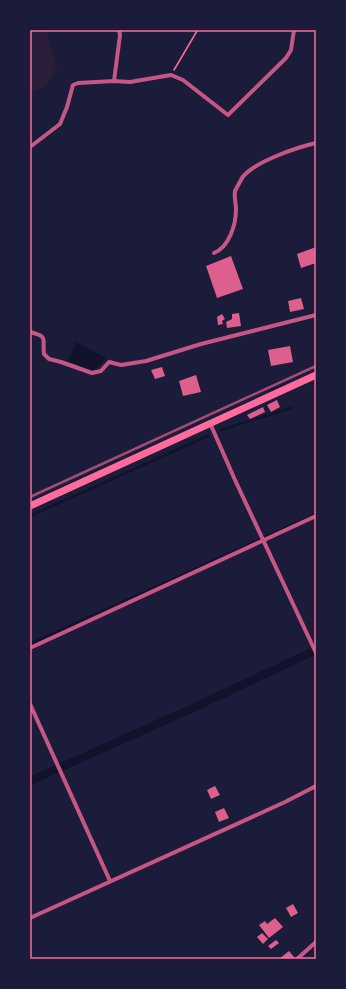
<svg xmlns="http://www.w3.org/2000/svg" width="346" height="989" viewBox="0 0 346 989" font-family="Literata,serif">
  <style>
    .green { fill: #2a1e3b }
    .water { fill: #12122b }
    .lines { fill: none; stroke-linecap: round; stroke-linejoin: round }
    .stream { stroke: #12122b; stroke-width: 2.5 }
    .canal { stroke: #12122b; stroke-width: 8 }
    .building { fill: #dd5f8e }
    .path { stroke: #ff6b9d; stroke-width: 1.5 }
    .minor { stroke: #c65784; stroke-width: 4 }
    .trunk { stroke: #ff6b9d; stroke-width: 7 }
    .rail { stroke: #a44b75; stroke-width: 2.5 }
    .neatline { fill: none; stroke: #ff6b9d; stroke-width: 1.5 }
  </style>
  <rect width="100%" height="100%" fill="#1b1b3a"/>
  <polygon class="green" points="30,30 46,30 57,66 45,87 30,92"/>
  <polygon class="water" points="76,342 106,358 98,367 92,371 68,361"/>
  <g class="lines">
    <g class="stream">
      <polyline points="221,430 291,408"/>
      <polyline points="30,516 208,436"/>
      <polyline points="30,644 316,514"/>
    </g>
    <polyline class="canal" points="30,781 193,708 316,650"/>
  </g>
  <g class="building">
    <polygon points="316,247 316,263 301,268 297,254"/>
    <polygon points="231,256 243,289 217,298 206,266"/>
    <polygon points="301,298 304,309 290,312 288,301"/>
    <polygon points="239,313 241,326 227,328 226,322 232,319 232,314"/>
    <polygon points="222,314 225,319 222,321 223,324 218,325 217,317"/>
    <polygon points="290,346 293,362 271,366 268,350"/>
    <polygon points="162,367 165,376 155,379 151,370"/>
    <polygon points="196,375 201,392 183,396 179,381"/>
    <polygon points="277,400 280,407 271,412 267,405"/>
    <polygon points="263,407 265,412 250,419 247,415"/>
    <polygon points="215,786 220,795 211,799 207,790"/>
    <polygon points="224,808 229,818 219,822 215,812"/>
    <polygon points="293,904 298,913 291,917 286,908"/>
    <polygon points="275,918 283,927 269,938 259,925 265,921 267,924"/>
    <polygon points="262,933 268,939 263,944 257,937"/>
    <polygon points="276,940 279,943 271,949 268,946"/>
    <polygon points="289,951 294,957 292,959 279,959"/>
  </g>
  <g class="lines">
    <g class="path">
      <polyline points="275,30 289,30"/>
      <polyline points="174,70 197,31 199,30"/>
    </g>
    <g class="minor">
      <polyline points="114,81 120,35 119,30"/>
      <polyline points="30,147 60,124 67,107 73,85 78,83 114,81 130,82 171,75 183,80 228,115 286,58 291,50 294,30"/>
      <path d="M 214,253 C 229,247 236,225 236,209 C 236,204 234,197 235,191 C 237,187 240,182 242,178 C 253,162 298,147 316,143"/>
      <path d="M 30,332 C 49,337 42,338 44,354 L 49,359 L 61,362 L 92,373 L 101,371 L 109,362 L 121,365 L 146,361 L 201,344 L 316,315"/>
      <polyline points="210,423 235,480 316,653"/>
      <polyline points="30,648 316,516"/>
      <polyline points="30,704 110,881"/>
      <polyline points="30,918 285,802 316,786"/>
      <polyline points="297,959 316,942"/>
    </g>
    <polyline class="trunk" points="30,506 316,375"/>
    <polyline class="rail" points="30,497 316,366"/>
  </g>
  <rect width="346" height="989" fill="none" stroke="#1b1b3a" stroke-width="62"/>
  <rect x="31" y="31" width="284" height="927" class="neatline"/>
</svg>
